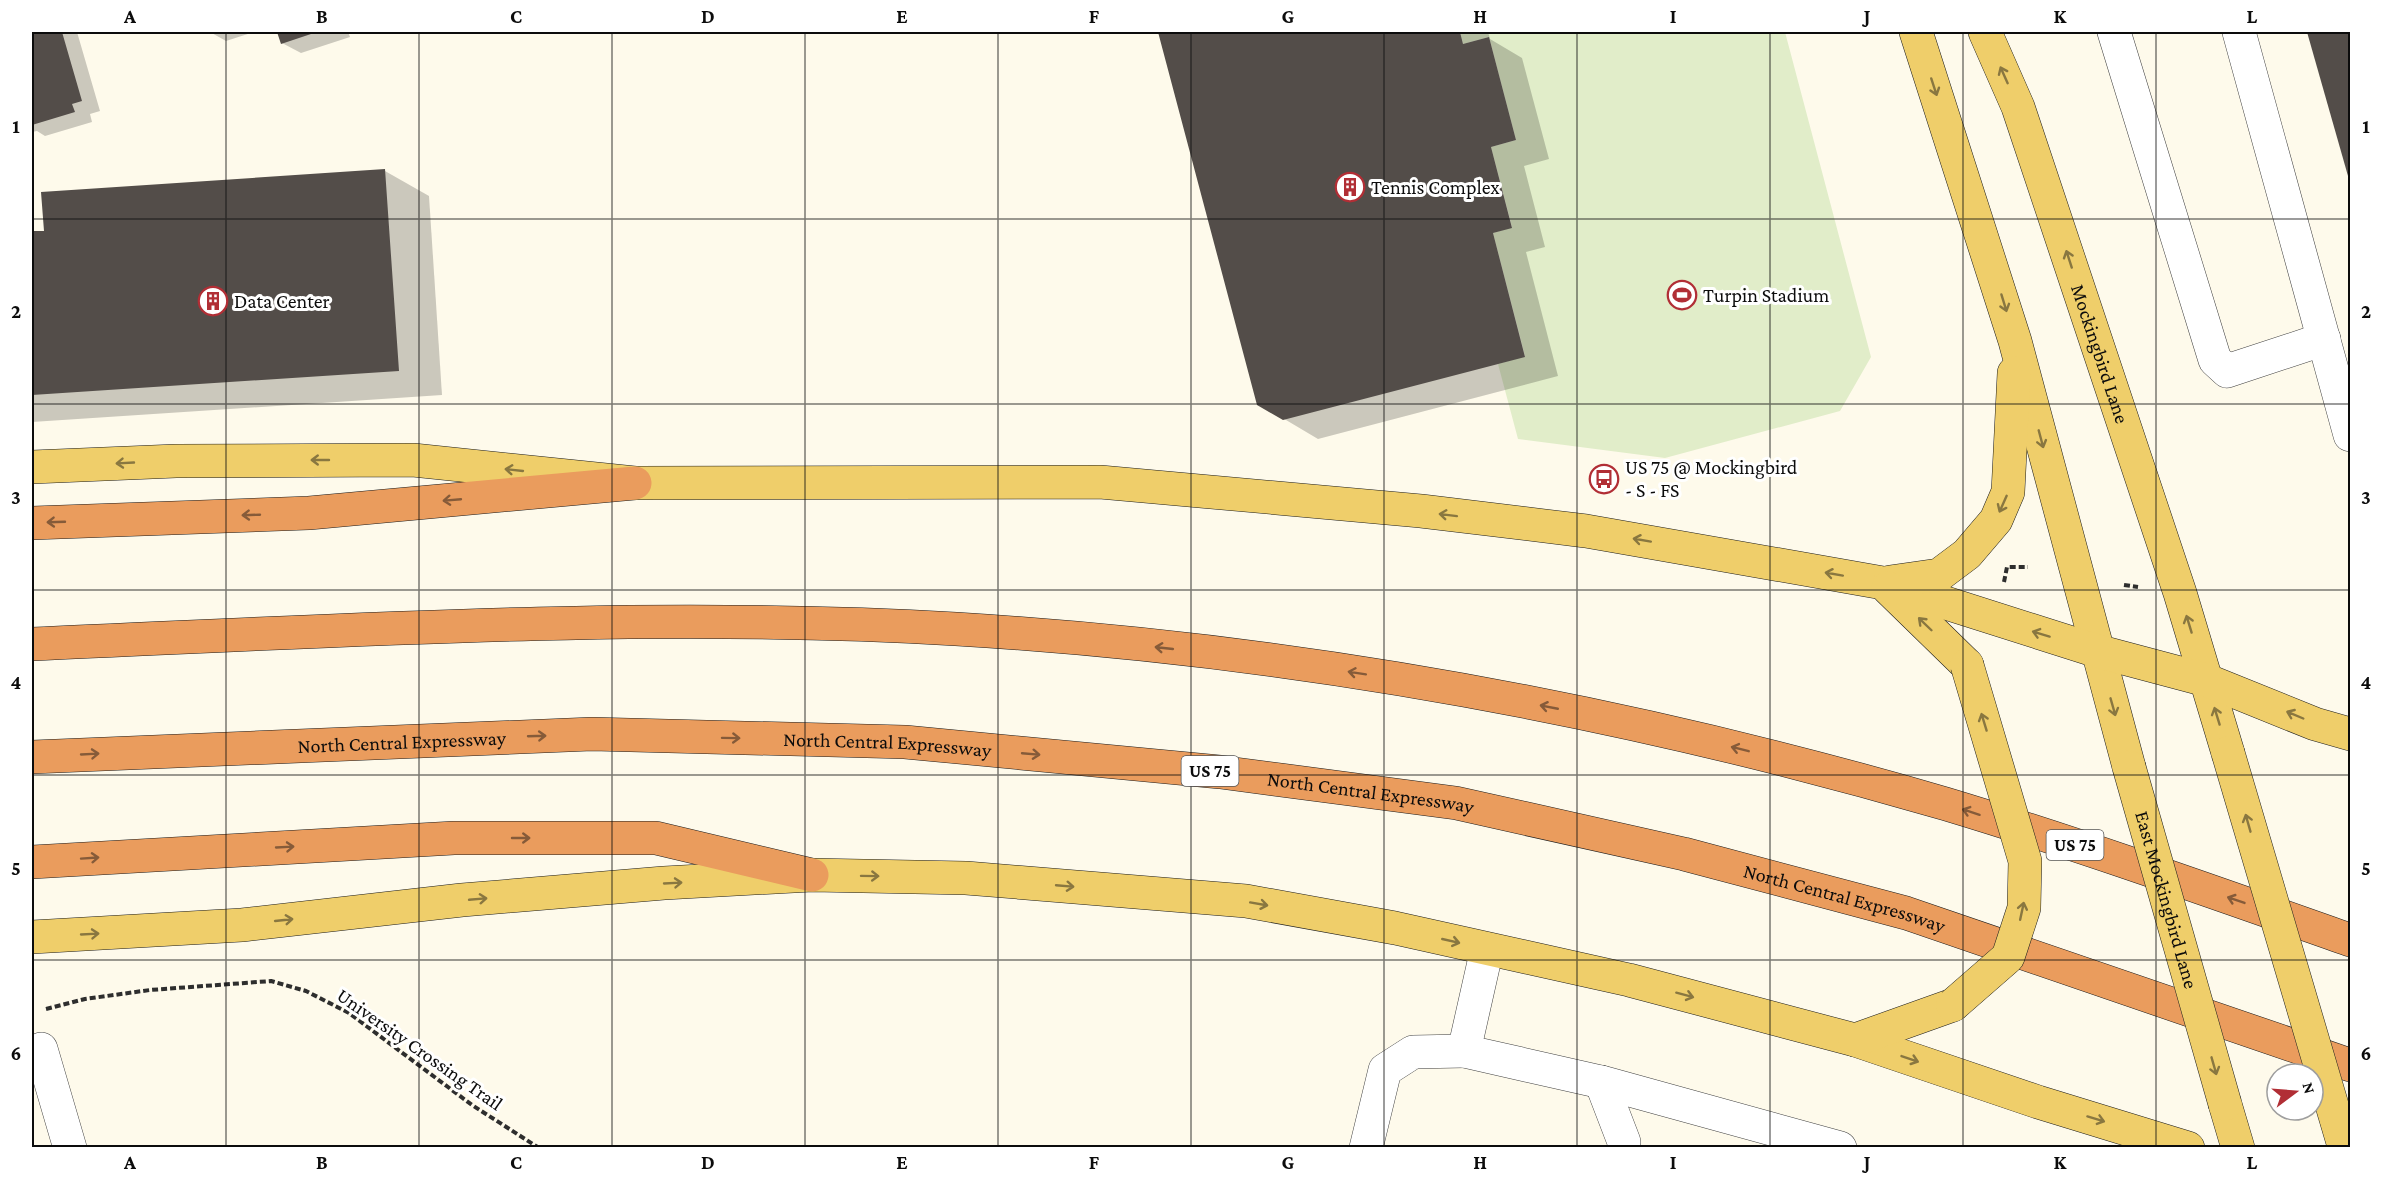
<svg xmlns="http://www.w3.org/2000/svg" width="2382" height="1179" viewBox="0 0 2382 1179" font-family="'Crimson Pro',serif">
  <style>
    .pitch { fill: #e1edc9 }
    .shadow { fill: #0003 }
    .building { fill: #534d49 }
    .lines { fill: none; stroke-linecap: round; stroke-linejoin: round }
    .minor-casing { stroke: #3f3f3f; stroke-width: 34 }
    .major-casing { stroke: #1d1d1d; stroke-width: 34 }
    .highway-casing { stroke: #1d1d1d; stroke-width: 34 }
    .path { stroke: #2e2e2e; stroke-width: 4; stroke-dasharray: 6 3; stroke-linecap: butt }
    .minor { stroke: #fff; stroke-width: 33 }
    .major { stroke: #efce6a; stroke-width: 33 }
    .highway { stroke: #ea9c5d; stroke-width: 33 }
    .major-bridge-casing { stroke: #1d1d1d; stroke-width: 34; stroke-linecap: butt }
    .major-bridge { stroke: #efce6a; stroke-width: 33 }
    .oneway { stroke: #897740 }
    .oneway2 { stroke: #865b39 }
    .grid { fill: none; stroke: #0c0c0c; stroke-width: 1.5; stroke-opacity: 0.55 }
    .labels { text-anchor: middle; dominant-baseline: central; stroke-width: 6; stroke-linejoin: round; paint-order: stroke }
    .shield { fill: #fff; stroke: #555; stroke-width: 1.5 }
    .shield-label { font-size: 18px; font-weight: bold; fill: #0c0c0c }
    .poi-label { font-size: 20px; fill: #0c0c0c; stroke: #fff; text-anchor: start }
    .street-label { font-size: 20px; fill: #0c0c0c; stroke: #fff }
    .neatline { fill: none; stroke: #0c0c0c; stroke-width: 2 }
    .grid-label { font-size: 20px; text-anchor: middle; font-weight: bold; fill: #0c0c0c }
  </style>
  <rect width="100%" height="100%" fill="#fefaeb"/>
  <polygon class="pitch" points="1460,32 1785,32 1871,357 1840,411 1665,458 1518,439 1498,364 1525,356 1493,233 1512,227 1491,147 1516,140 1489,37 1463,44"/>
  <g class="shadow">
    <polygon points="32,32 77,32 100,111 90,114 92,122 45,136 37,131 32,132"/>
    <polygon points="210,32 254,32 226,41"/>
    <polygon points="279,32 348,32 350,37 301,53 282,43"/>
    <polygon points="1160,32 1488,32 1490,39 1522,58 1549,159 1524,166 1545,247 1526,252 1558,376 1318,439 1259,404"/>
    <polygon points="2309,32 2350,32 2350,180"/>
    <polygon points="385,171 429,196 442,395 32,422 32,233"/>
  </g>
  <g class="building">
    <polygon points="32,32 62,32 82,101 72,104 75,112 32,125"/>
    <polygon points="277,32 317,32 281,44"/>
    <polygon points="1158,32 1460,32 1463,44 1489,37 1516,140 1491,147 1512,228 1493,233 1525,357 1283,420 1257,405"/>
    <polygon points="2307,32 2350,32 2350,183"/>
    <polygon points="385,169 399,371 32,395 32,231 44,231 41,192"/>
  </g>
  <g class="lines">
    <g class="minor-casing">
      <g id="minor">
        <polyline points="2114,32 2215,360 2227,371 2324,339"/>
        <polyline points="2239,32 2350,435"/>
        <polyline points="1487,949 1464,1051 1601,1082 1840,1148"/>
        <polyline points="41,1049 70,1148"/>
        <polyline points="1601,1082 1624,1142"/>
        <polyline points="1366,1148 1385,1070 1413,1052 1464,1051"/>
      </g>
    </g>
    <g class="major-casing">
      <g id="major">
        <polyline points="1916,32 2015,341 2129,767"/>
        <path id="s1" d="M 1985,32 L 2018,107 L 2180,593 L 2228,753"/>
        <polyline points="32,467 176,461 413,460 635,483 1100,482 1421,511 1586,531 1883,583 2097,651 2206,680 2315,724 2350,734"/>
        <polyline points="1890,582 1939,575 1967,554 1996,520 2008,492 2014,373"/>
        <polyline points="1888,588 1967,665"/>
        <polyline points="32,937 242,925 462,900 664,883 812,875 966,878 1246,901 1395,928 1629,980 1855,1040 2038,1102 2188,1148"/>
        <polyline points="1855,1040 1953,1005"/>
        <polyline points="2225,1104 2238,1148"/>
      </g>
    </g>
    <g class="highway-casing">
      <g id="highway">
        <polyline points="32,523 309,513 635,483"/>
        <path d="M 32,644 C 340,631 647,611 956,629 C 1290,649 1624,710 1946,804 C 2082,845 2216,893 2350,940"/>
        <path id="s2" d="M 32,757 L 592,734 L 905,742 L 1220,772 L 1456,803 L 1684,854 L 1906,913 L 2350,1065"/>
        <polyline points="32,862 454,838 656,838 812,875"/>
      </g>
    </g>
    <g class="path">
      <polyline points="2004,582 2007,567 2028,567"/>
      <polyline points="2124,585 2138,587"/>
      <polyline points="46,1009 85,999 150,990 271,981 306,991 349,1013 472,1105 539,1148"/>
    </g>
    <use href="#minor" class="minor"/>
    <use href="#major" class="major"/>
    <use href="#highway" class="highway"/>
    <g class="major-bridge-casing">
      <g id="major-bridge">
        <polyline points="2228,753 2344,1146"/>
        <path id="s3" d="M 2129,767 L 2225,1104"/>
        <polyline points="1953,1005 2008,957 2024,908 2025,861 1967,665"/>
      </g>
    </g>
    <use href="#major-bridge" class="major-bridge"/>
  </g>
  <defs><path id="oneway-shaft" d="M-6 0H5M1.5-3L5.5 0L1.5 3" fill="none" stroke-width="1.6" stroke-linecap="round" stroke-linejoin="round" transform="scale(1.5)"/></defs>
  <g class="oneway">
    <use href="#oneway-shaft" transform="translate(2004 75) rotate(-114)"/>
    <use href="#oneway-shaft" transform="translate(1934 87) rotate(72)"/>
    <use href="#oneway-shaft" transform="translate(2069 259) rotate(-108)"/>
    <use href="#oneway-shaft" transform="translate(2004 303) rotate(73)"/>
    <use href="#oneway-shaft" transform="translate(2041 439) rotate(75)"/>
    <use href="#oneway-shaft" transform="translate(320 460) rotate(180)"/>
    <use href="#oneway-shaft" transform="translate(125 463) rotate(177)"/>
    <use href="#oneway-shaft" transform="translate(514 470) rotate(-174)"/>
    <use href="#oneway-shaft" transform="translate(2003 504) rotate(114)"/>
    <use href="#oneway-shaft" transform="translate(1448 515) rotate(-173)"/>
    <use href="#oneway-shaft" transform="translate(1642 540) rotate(-170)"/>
    <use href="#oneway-shaft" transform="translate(1834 574) rotate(-170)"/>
    <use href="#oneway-shaft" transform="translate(1925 624) rotate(-136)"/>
    <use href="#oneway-shaft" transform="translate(2189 624) rotate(-107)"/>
    <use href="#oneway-shaft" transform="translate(2041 634) rotate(-163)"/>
    <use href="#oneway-shaft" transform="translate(2113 707) rotate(74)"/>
    <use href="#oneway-shaft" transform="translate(2295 715) rotate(-157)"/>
    <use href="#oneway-shaft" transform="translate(2217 716) rotate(-107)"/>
    <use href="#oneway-shaft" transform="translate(1984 722) rotate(-107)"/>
    <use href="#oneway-shaft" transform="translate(2248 823) rotate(-106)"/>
    <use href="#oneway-shaft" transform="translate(870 876) rotate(1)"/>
    <use href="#oneway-shaft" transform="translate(673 883) rotate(-3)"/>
    <use href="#oneway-shaft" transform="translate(1065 886) rotate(5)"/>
    <use href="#oneway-shaft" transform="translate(478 899) rotate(-5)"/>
    <use href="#oneway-shaft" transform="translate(1259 904) rotate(10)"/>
    <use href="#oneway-shaft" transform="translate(2022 911) rotate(-78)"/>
    <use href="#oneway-shaft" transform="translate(284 920) rotate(-6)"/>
    <use href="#oneway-shaft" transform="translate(90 934) rotate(-3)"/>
    <use href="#oneway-shaft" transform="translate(1451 941) rotate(13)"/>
    <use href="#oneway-shaft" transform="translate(1685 995) rotate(15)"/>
    <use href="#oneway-shaft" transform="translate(1910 1059) rotate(19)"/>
    <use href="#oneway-shaft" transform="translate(2214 1066) rotate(74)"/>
    <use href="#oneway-shaft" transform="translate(2096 1119) rotate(17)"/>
  </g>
  <g class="oneway2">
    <use href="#oneway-shaft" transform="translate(452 500) rotate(175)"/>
    <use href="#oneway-shaft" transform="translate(251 515) rotate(178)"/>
    <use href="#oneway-shaft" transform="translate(56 522) rotate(178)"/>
    <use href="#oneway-shaft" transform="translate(1164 648) rotate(-174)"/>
    <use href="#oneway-shaft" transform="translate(1357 673) rotate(-171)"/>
    <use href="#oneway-shaft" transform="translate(1549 707) rotate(-169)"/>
    <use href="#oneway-shaft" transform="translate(537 736) rotate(-2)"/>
    <use href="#oneway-shaft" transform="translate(731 738) rotate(1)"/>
    <use href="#oneway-shaft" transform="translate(1740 749) rotate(-166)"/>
    <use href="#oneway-shaft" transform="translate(90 754) rotate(-3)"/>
    <use href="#oneway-shaft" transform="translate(1031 754) rotate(5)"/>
    <use href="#oneway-shaft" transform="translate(1971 812) rotate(-162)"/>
    <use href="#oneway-shaft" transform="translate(521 838)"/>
    <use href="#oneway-shaft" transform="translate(285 847) rotate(-3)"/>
    <use href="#oneway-shaft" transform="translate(90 858) rotate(-4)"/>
    <use href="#oneway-shaft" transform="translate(2236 900) rotate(-161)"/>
  </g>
  <path class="grid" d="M 226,32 L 226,1148M 419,32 L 419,1148M 612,32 L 612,1148M 805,32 L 805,1148M 998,32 L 998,1148M 1191,32 L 1191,1148M 1384,32 L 1384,1148M 1577,32 L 1577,1148M 1770,32 L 1770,1148M 1963,32 L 1963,1148M 2156,32 L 2156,1148M 32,219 L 2350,219M 32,404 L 2350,404M 32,590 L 2350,590M 32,775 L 2350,775M 32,960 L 2350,960"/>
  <defs>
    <g id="building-ring" transform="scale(1.5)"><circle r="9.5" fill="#fff" stroke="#b12e35" stroke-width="1.5"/><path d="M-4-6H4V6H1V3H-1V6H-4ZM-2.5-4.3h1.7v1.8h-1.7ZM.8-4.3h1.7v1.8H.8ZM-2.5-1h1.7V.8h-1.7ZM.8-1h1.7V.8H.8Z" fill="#b12e35"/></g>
    <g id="stadium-ring" transform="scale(1.5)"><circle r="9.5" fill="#fff" stroke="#b12e35" stroke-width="1.5"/><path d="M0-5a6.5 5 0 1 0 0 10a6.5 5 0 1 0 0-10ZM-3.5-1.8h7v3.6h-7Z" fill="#b12e35"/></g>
    <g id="bus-ring" transform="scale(1.5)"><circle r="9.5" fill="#fff" stroke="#b12e35" stroke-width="1.5"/><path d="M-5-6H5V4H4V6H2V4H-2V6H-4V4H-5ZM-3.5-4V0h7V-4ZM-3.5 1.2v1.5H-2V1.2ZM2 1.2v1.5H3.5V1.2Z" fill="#b12e35"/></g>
  </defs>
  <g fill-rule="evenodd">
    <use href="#building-ring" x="1350" y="187"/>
    <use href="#stadium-ring" x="1682" y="295"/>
    <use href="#building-ring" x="213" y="301"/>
    <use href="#bus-ring" x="1604" y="479"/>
  </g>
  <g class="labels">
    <g class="shield">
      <rect x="1181.5" y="756" width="57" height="30" rx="4.5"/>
      <rect x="2046.5" y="830" width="57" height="30" rx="4.5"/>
    </g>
    <g class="shield-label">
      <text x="1210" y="771">US 75</text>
      <text x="2075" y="845">US 75</text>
    </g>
    <g class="poi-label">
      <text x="1371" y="187">Tennis Complex</text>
      <text x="1703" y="295">Turpin Stadium</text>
      <text x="234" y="301">Data Center</text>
      <text x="1625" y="467">US 75 @ Mockingbird<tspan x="1625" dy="23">- S - FS</tspan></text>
    </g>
    <g class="street-label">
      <text stroke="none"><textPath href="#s1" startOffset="342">Mockingbird Lane</textPath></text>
      <text stroke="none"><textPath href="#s2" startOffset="370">North Central Expressway</textPath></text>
      <text stroke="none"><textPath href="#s2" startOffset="856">North Central Expressway</textPath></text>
      <text stroke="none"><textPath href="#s2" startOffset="1342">North Central Expressway</textPath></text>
      <text stroke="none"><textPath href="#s2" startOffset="1828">North Central Expressway</textPath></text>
      <text stroke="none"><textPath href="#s3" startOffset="138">East Mockingbird Lane</textPath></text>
      <text transform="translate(420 1049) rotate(35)">University Crossing Trail</text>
    </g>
  </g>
  <rect width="2382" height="1179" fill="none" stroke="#ffffff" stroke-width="66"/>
  <g transform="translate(2295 1092) rotate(74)"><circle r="28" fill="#ffffff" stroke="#9e9e9e" stroke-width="1.5"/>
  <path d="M0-4.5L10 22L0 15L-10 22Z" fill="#b12e35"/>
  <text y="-9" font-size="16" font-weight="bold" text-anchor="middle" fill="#0c0c0c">N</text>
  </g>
  <rect x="33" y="33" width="2316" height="1113" class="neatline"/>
  <g class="grid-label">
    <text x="130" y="23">A</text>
    <text x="322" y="23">B</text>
    <text x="516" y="23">C</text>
    <text x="708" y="23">D</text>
    <text x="902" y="23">E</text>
    <text x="1094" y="23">F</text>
    <text x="1288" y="23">G</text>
    <text x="1480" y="23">H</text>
    <text x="1673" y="23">I</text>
    <text x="1867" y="23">J</text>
    <text x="2060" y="23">K</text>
    <text x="2252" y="23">L</text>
    <text x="16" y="133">1</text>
    <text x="2366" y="133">1</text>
    <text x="16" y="318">2</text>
    <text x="2366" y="318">2</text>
    <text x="16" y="504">3</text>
    <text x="2366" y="504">3</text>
    <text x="16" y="689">4</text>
    <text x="2366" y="689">4</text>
    <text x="16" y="875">5</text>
    <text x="2366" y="875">5</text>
    <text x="16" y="1060">6</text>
    <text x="2366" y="1060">6</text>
    <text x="130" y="1169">A</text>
    <text x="322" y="1169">B</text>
    <text x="516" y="1169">C</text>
    <text x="708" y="1169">D</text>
    <text x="902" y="1169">E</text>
    <text x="1094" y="1169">F</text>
    <text x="1288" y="1169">G</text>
    <text x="1480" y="1169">H</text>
    <text x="1673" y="1169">I</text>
    <text x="1867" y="1169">J</text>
    <text x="2060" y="1169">K</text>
    <text x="2252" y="1169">L</text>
  </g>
</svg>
